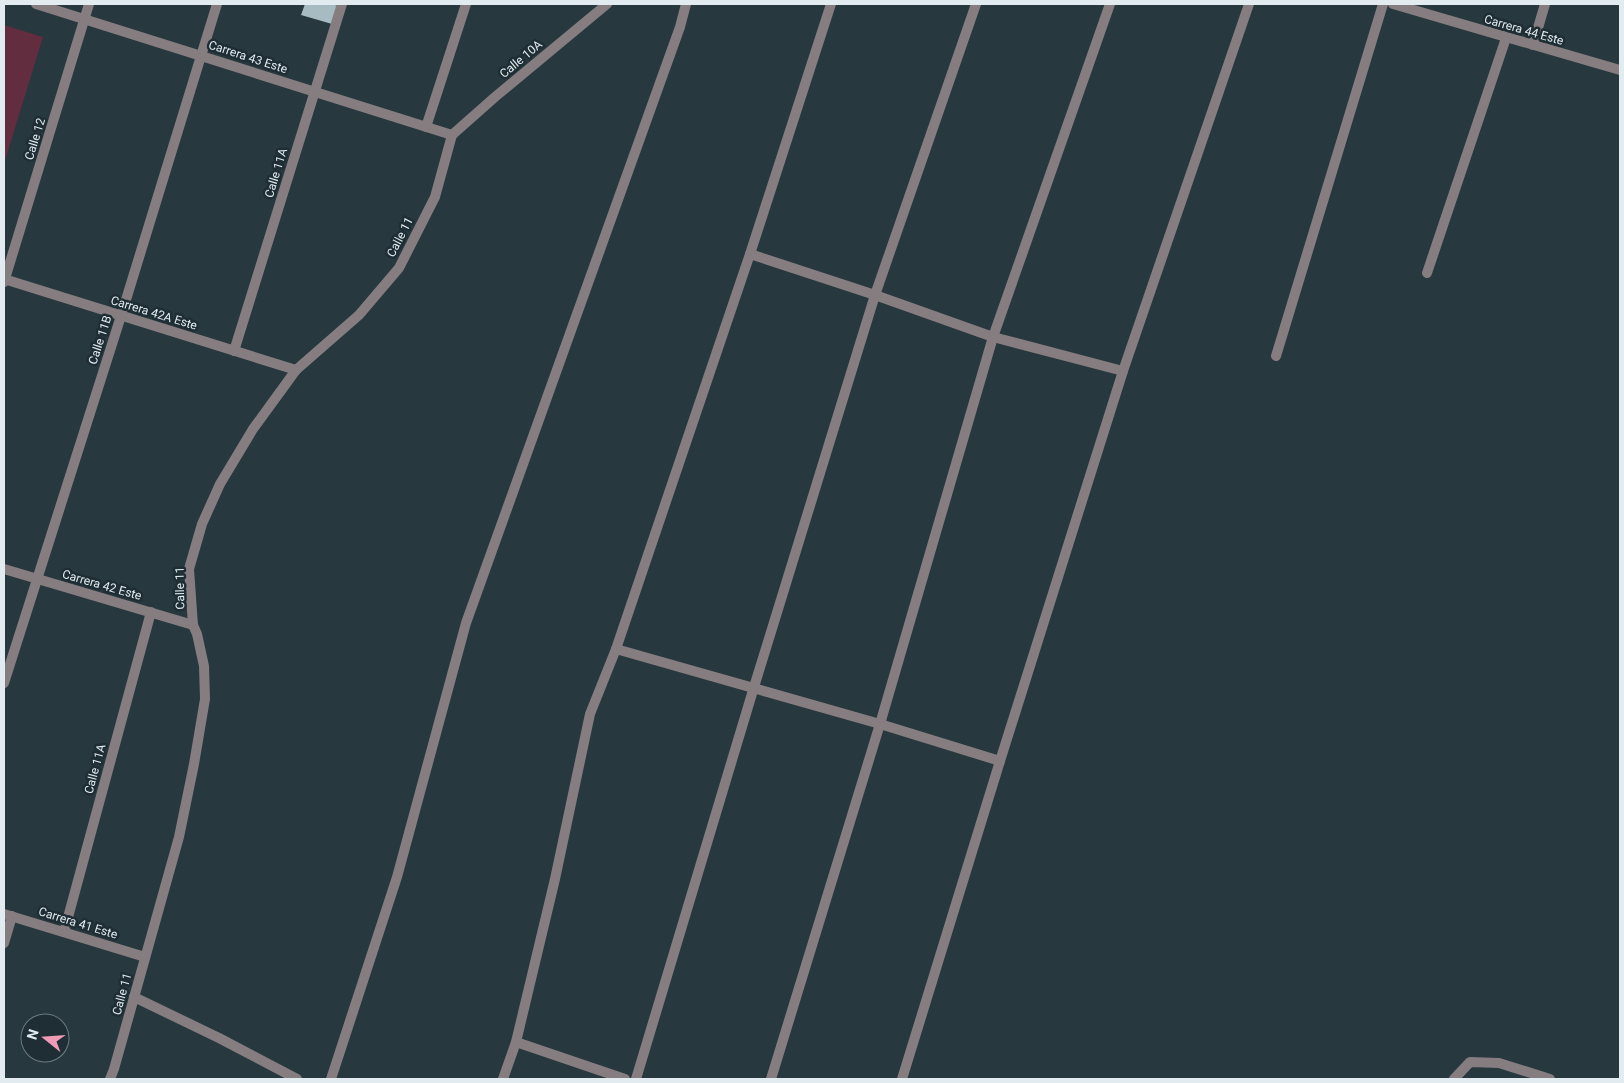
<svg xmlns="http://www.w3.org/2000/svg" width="1624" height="1083" viewBox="0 0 1624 1083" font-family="Roboto,sans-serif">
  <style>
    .green { fill: #612d3f }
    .building { fill: #a7bbc2 }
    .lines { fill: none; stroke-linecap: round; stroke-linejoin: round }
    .pedestrian { stroke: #857d7f; stroke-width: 10 }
    .minor { stroke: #857d7f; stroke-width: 10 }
    .labels { text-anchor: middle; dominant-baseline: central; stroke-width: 5; stroke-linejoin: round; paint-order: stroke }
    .street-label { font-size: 12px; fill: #e2ecf0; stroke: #1e2e34 }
  </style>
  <rect width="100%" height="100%" fill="#27383e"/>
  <polygon class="green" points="4,25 43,37 4,164"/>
  <polygon class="building" points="305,4 332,4 338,6 332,24 301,15"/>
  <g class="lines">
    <polyline class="pedestrian" points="4,943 12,916"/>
    <g class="minor">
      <polyline points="36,4 452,135"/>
      <polyline points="1393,4 1620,70"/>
      <polyline points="1533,45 1545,4"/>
      <polyline points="426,127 466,4"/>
      <polyline points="452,135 495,97 607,4"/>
      <polyline points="750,254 875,295 993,337 1123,371"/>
      <polyline points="1427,273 1506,38"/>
      <polyline points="4,279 296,370"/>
      <polyline points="4,282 89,4"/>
      <polyline points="234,351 342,4"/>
      <polyline points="1276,356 1383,4"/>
      <polyline points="4,569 193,625"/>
      <polyline points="616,649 880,724 1000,761"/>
      <polyline points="4,683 121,316 217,4"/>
      <polyline points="4,914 145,957"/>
      <polyline points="64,932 151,612"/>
      <polyline points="134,997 219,1038 297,1079"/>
      <polyline points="516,1042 625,1079"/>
      <polyline points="110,1079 114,1069 179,837 194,764 205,699 204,666 197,634 193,625 189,569 202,524 220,484 253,429 296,370 359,315 399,268 435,197 452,135"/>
      <polyline points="331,1079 397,877 466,623 680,27 686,4"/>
      <polyline points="503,1079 516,1042 555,879 590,714 616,649 750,254 831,4"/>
      <polyline points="636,1079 754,687 875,295 976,4"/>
      <polyline points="771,1079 880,724 993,337 1110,4"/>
      <polyline points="902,1079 1000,761 1123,371 1249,4"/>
      <polyline points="1454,1079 1470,1062 1499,1063 1550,1079"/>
    </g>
  </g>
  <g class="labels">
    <g class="street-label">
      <text transform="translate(1524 30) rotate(16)">Carrera 44 Este</text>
      <text transform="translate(248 57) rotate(18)">Carrera 43 Este</text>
      <text transform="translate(521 59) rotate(-40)">Calle 10A</text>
      <text transform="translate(35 139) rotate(-73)">Calle 12</text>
      <text transform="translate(276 173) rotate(-73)">Calle 11A</text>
      <text transform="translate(400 237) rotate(-63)">Calle 11</text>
      <text transform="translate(154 313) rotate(17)">Carrera 42A Este</text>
      <text transform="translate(100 340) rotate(-72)">Calle 11B</text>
      <text transform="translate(102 585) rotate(16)">Carrera 42 Este</text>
      <text transform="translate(180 588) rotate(-91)">Calle 11</text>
      <text transform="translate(95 769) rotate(-75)">Calle 11A</text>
      <text transform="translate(78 923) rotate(17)">Carrera 41 Este</text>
      <text transform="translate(122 994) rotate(-75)">Calle 11</text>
    </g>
  </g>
  <rect width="1624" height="1083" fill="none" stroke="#e2ecf0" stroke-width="10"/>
  <g transform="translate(45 1038) rotate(287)"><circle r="24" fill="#1e2e34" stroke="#6c7a7f"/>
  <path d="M0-4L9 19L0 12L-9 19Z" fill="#f09ab5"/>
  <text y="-8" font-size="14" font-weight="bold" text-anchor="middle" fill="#e2ecf0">N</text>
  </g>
</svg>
